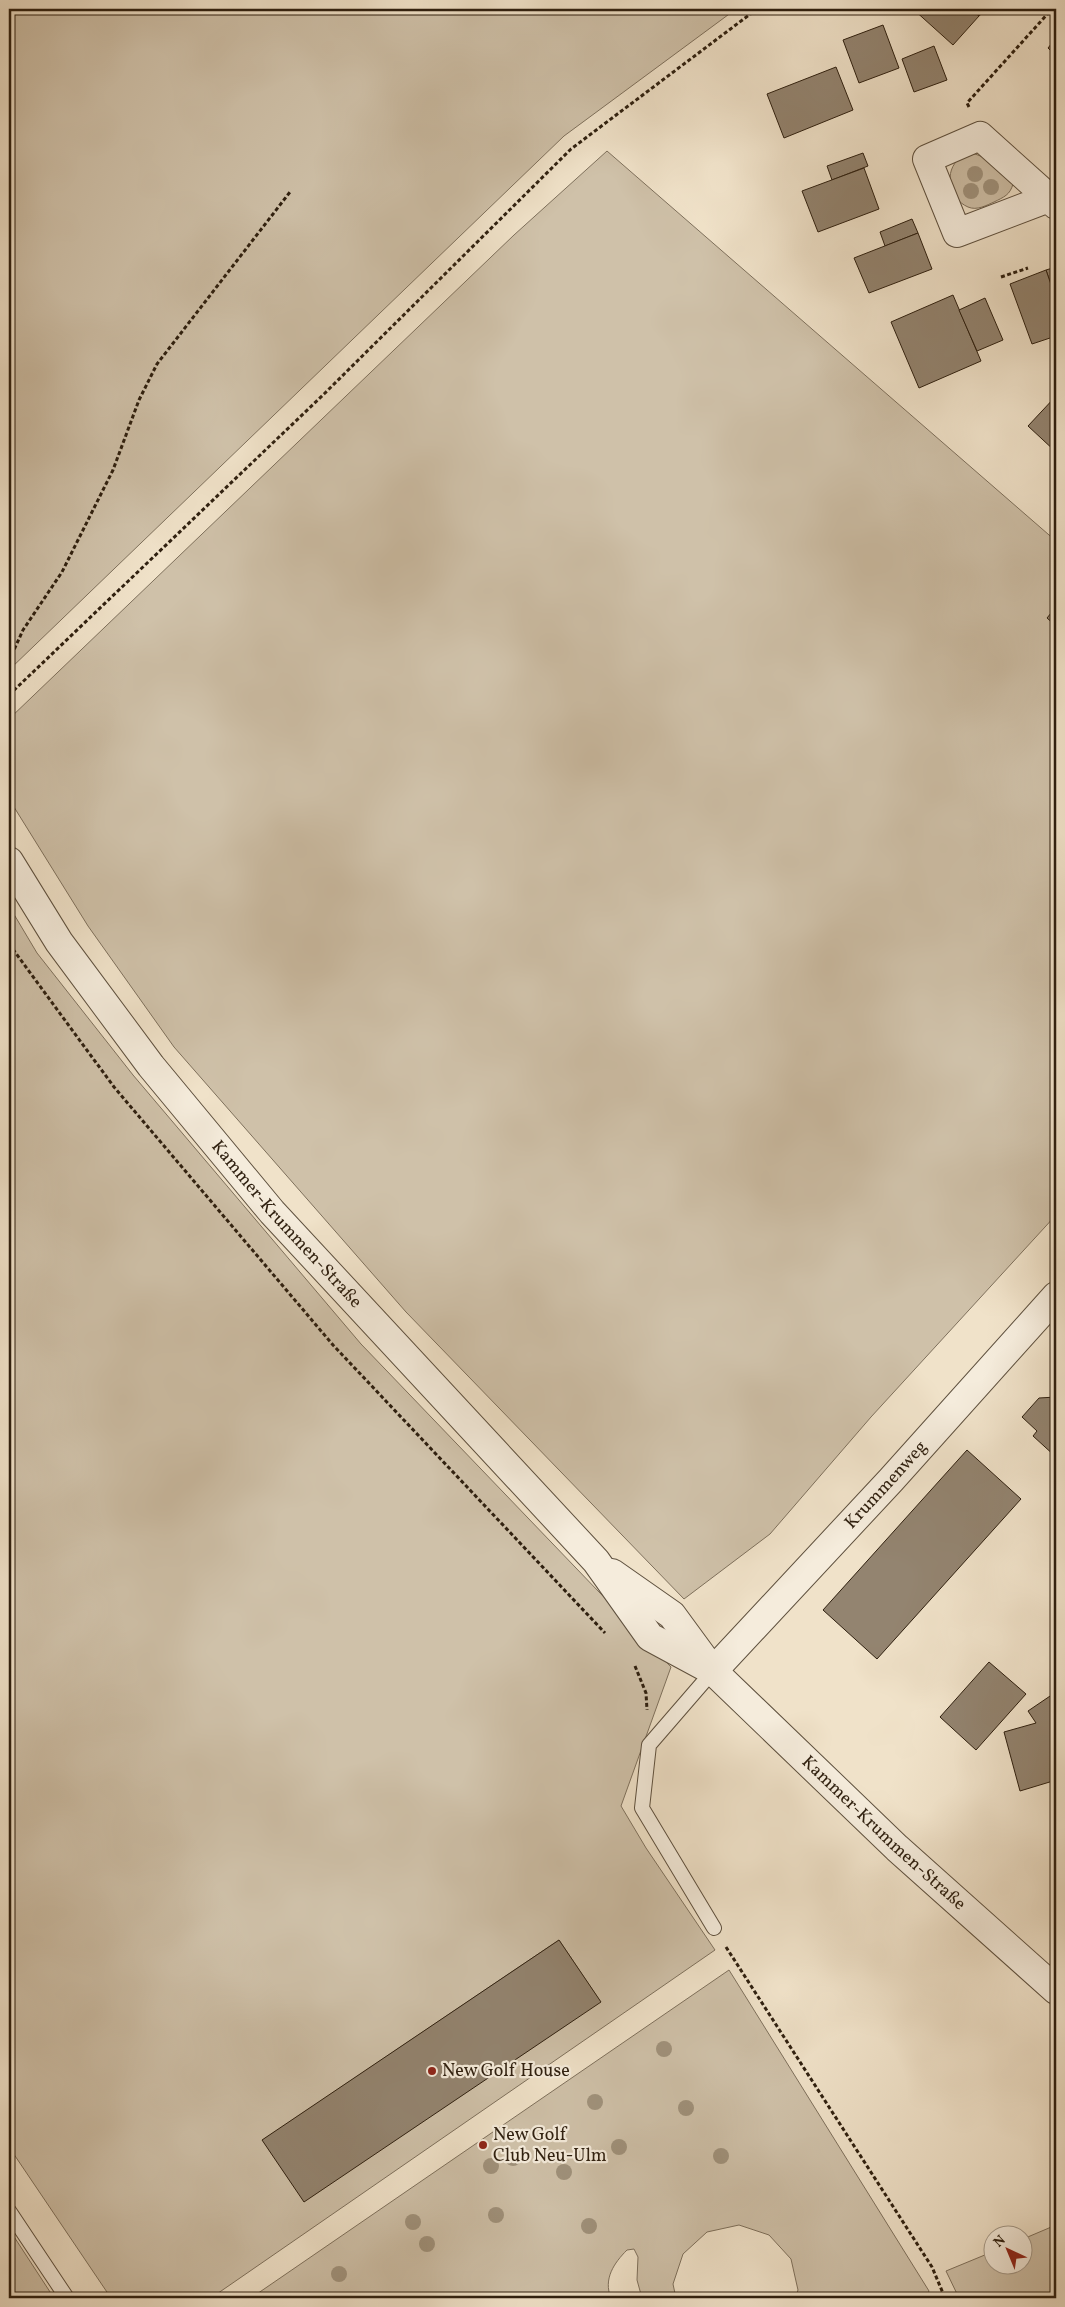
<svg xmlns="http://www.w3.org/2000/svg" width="1065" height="2307" viewBox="0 0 1065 2307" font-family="Vollkorn,serif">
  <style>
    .green { fill: #cfc1a9; stroke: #7e705c; fill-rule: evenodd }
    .building { fill: #938470; stroke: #2e1f0f }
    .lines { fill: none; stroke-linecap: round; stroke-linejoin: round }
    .service-casing { stroke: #5e503e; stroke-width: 16 }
    .minor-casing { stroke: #5e503e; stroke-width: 30 }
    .tertiary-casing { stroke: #5e503e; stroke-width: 30 }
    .path { stroke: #2e1f0f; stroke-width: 3; stroke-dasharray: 4 2.5; stroke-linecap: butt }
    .service { stroke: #f5ecdc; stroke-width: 14 }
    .minor { stroke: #f5ecdc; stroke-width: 28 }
    .tertiary { stroke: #f5ecdc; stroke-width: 28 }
    .tree { fill: #a0927c }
    .poi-dot { fill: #8f2418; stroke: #f5ecdc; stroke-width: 2 }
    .labels { text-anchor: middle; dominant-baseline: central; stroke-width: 4.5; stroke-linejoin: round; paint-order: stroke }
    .street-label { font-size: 18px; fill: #2e1f0f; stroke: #f5ecdc }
    .poi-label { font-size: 18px; fill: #2e1f0f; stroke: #f5ecdc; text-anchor: start }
  </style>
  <rect width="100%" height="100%" fill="#f0e2c9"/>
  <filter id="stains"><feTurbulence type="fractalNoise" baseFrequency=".004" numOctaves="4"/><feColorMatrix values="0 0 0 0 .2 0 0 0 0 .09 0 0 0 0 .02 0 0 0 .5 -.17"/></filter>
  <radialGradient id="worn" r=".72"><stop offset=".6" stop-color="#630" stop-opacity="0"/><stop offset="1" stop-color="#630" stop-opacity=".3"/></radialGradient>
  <g class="green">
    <polygon points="9,9 736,9 564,136 9,670"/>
    <polygon points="607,151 1056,541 1056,734 1054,738 1056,812 1056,1215 871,1417 770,1534 684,1599 406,1312 174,1047 88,926 9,799 9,719 514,235"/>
    <path d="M 975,154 L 986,158 L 1013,184 C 1010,195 1004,197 994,202 C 987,205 977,211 968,207 C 949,199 943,171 960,158 C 964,156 971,155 975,154 Z"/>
    <path d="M 9,906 L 37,953 L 133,1075 L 361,1344 L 671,1667 L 621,1806 L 646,1848 L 715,1950 L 211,2298 L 111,2298 L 9,2147 ZM 559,1940 L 600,2001 L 263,2140 Z"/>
    <path d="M 729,1970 L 929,2291 L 926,2298 L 795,2298 L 798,2290 L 791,2259 L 769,2235 L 739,2225 L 707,2232 L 683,2254 L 673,2284 L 676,2298 L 642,2298 L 637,2280 L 638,2257 L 634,2249 L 627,2250 C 614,2263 603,2279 611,2298 L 251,2298 Z"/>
    <polygon points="1056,2225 1056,2298 959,2298 946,2271 992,2252 992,2264 1022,2264 1023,2239"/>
    <polygon points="9,2229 54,2298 9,2298"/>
  </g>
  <g class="building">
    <polygon points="913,9 971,9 979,16 953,45"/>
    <polygon points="971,9 987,9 979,16"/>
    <polygon points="883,25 899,68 859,83 843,40"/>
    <polygon points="1056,38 1056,56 1048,48"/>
    <polygon points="934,46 947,80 914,92 902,59"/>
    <polygon points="836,67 853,110 784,138 767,94"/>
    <polygon points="863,153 868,166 832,180 827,166"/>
    <polygon points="864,168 879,209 818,232 802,191"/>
    <polygon points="912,219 918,233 885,246 880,232"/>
    <polygon points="918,233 932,269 869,293 854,258"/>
    <polygon points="1056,267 1056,299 1046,270"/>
    <polygon points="1046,270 1056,299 1056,336 1032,344 1010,284"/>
    <polygon points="953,295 981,361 919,388 891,322"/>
    <polygon points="985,298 1003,340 977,351 959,310"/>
    <polygon points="1056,396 1056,452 1028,426"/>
    <polygon points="1056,607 1056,626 1047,618"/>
    <polygon points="1056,1397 1056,1457 1033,1436 1037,1431 1022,1417 1039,1398"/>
    <polygon points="967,1450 1021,1499 877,1659 823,1610"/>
    <polygon points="989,1662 1026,1694 976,1750 940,1717"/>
    <polygon points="1056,1692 1056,1791 1053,1781 1020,1791 1004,1732 1036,1723 1028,1711"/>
    <polygon points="559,1940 601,2002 304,2202 262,2140"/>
  </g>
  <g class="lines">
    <g class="service-casing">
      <g id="service">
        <polyline points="713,1671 649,1745 642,1808 714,1928"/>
        <polyline points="9,2211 67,2298"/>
      </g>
    </g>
    <g class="minor-casing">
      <g id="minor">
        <polyline points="1049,198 957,233 927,159 980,136 1049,198 1056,205"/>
        <path id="s1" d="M 713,1671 L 891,1480 L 1056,1296"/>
      </g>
    </g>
    <g class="tertiary-casing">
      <g id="tertiary">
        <path id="s2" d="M 9,861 L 59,942 L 151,1066 L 272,1212 L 596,1561 L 650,1637 L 713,1671"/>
        <path id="s3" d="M 612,1573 L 672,1615 L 713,1671 L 897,1848 L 1056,1990"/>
      </g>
    </g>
    <g class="path">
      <polyline points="969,107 967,103 1052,9"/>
      <polyline points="1054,261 1056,260"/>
      <polyline points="1001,277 1028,268"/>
      <polyline points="9,661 23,630 62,572 113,470 139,400 157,364 290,192"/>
      <polyline points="9,695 324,394 571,149 757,9"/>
      <polyline points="9,944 114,1087 333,1345 605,1633"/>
      <polyline points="635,1666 646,1693 647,1710"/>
      <polyline points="726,1947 932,2267 945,2298"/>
    </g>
    <use href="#service" class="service"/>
    <use href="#minor" class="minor"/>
    <use href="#tertiary" class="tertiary"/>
  </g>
  <g class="tree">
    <circle cx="975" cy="174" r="8"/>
    <circle cx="991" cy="187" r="8"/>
    <circle cx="971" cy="191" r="8"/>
    <circle cx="664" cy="2049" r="8"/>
    <circle cx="595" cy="2102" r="8"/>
    <circle cx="686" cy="2108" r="8"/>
    <circle cx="619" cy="2147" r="8"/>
    <circle cx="721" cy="2156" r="8"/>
    <circle cx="513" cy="2158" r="8"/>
    <circle cx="491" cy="2166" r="8"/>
    <circle cx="564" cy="2172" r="8"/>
    <circle cx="496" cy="2215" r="8"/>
    <circle cx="413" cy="2222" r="8"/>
    <circle cx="589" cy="2226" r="8"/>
    <circle cx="427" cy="2244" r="8"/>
    <circle cx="339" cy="2274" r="8"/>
  </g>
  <g class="poi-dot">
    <circle cx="432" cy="2071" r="5"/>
    <circle cx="483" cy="2145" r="5"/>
  </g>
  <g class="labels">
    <g class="street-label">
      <text stroke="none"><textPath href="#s2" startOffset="458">Kammer-Krummen-Straße</textPath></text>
      <text stroke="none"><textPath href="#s1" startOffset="254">Krummenweg</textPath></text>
      <text stroke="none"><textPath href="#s3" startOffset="378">Kammer-Krummen-Straße</textPath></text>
    </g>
    <g class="poi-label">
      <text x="442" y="2071">New Golf House</text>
      <text x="493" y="2135">New Golf<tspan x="493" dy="21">Club Neu-Ulm</tspan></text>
    </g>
  </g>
  <rect width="1065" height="2307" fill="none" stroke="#f0e2c9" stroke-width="30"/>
  <rect x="10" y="10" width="1045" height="2287" fill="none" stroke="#2e1f0f" stroke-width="2.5"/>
  <rect x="15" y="15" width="1035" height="2277" fill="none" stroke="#2e1f0f"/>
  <g transform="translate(1008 2250) rotate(316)"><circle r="24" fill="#f5ecdc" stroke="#a59a8a"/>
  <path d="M0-4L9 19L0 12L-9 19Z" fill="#8f2418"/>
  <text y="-8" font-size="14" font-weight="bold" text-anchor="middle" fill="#2e1f0f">N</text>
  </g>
  <rect width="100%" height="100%" filter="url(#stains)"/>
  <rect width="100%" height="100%" fill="url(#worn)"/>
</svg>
